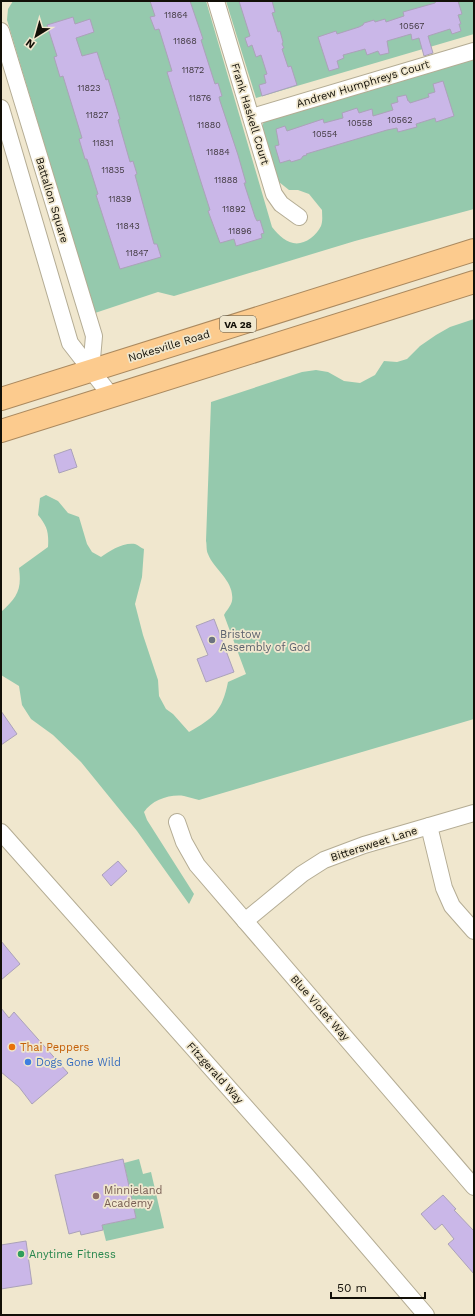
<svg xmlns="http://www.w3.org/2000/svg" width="475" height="1316" viewBox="0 0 475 1316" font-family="'Work Sans',sans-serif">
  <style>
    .green { fill: #95c9ad }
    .building { fill: #cab7e8; stroke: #aba2b9 }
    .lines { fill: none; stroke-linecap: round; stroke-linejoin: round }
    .minor-casing { stroke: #b4ac94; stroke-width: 18 }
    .highway-casing { stroke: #aa895f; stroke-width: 24 }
    .minor { stroke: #fff; stroke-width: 16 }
    .highway { stroke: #fccb8e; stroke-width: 22 }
    .worship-dot { fill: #6b7280; stroke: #f0e7ce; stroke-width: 1.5 }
    .food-dot { fill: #e8710a; stroke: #f0e7ce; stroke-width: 1.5 }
    .shop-dot { fill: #3f7fe0; stroke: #f0e7ce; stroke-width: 1.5 }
    .education-dot { fill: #8d6e63; stroke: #f0e7ce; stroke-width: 1.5 }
    .leisure-dot { fill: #2e9e5b; stroke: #f0e7ce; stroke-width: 1.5 }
    .labels { text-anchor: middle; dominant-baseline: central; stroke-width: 3.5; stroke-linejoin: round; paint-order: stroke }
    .number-label { font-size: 9px; fill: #40393f }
    .shield { fill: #f0e7ce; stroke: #555043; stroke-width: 1 }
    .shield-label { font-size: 10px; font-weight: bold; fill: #120f07 }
    .street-label { font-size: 11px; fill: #120f07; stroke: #f0e7ce }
    .worship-label { font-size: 11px; fill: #5b616d; stroke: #f0e7ce; text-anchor: start }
    .food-label { font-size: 11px; fill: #c56008; stroke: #f0e7ce; text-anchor: start }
    .shop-label { font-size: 11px; fill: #366cbe; stroke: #f0e7ce; text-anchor: start }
    .education-label { font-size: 11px; fill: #785e54; stroke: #f0e7ce; text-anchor: start }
    .leisure-label { font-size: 11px; fill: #27864d; stroke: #f0e7ce; text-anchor: start }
  </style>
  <rect width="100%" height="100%" fill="#f0e7ce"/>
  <g class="green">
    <path d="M 13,1 L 206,1 L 272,227 C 282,240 295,250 311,238 C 315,235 319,230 321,226 C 323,221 322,215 322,210 L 309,194 L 298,190 L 289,190 L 279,182 L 261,128 L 266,118 L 474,57 L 474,209 L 355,241 L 174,296 L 158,292 L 95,313 L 7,20 L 8,9 Z"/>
    <polygon points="226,1 474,1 474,34 256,98"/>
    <path d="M 474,319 L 474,719 L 199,800 C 194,799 189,797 184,796 C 170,794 152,800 144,812 L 147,820 L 194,894 L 189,904 L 137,831 L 81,762 L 53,735 L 31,719 L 22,705 L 19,686 L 1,675 L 1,612 C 17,597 22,590 19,568 L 48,547 C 49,532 47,526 38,515 L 40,498 L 46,495 L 58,501 L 68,513 L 79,517 L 87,544 L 92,552 L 101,557 C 109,551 124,542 135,544 C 138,545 141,548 144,549 L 142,577 L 135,604 L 143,635 L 158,680 L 159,696 L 166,709 L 173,714 L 189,732 C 214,718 222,711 228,682 L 246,674 L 224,615 C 226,611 231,606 232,601 C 235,581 214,570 208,554 C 206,550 207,545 206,541 L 211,402 L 302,372 L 316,370 L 328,372 L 344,381 L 360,383 L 375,375 L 384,361 L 397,362 L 407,359 L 420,346 L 436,335 L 450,327 Z"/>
    <polygon points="139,1159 143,1174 151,1172 164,1228 106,1241 102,1225 136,1218 124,1163"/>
  </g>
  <g class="building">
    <polygon points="150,1 190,1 203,39 201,40 215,84 218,83 222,96 219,97 220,101 238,155 246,183 244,183 255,217 257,221 260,220 264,233 261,234 262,238 236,246 234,239 220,243 208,211 210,210 201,182 167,72 172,71 159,29 155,30 150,17 155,16"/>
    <polygon points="239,1 272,1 275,12 272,13 278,32 280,31 283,42 282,44 284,48 282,49 288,67 291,66 297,85 262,96 259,85 266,83 264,75 267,74 261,55 256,57 252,45 248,47 245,38 250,36"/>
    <polygon points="436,1 458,1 462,14 458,15 461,24 459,24 461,31 452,34 450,29 428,36 433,53 424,56 419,38 412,40 411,34 387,41 389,53 380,55 378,51 367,55 365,49 343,55 344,58 337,61 339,68 329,71 318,37 336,31 337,34 359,27 363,25 364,23 374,20 375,22 385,19 386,22 404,16 403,12 435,3"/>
    <polygon points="73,17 75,24 90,19 94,32 76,38 82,56 97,52 106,80 108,79 120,119 118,120 130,162 133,161 137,174 135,175 154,244 157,244 161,257 120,269 96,195 98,194 87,159 85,159 79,139 82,138 63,76 60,77 54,57 57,56 47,25"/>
    <polygon points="443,81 454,116 436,122 435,118 416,124 417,127 398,132 397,128 387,130 306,154 307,155 303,156 301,159 291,162 290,160 280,163 275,146 279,145 276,129 285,126 287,131 323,119 324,123 343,118 342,113 357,108 359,113 372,109 373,116 393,110 391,104 398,102 397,97 406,95 408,101 409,101 410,103 429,97 428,94 435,92 433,84"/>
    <polygon points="71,449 77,467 59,473 54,455"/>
    <polygon points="214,619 234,672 206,682 197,659 208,655 196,626"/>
    <polygon points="1,711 17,734 1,745"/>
    <polygon points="118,861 127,871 111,886 102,875"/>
    <polygon points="1,941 20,964 1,980"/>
    <polygon points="1,1008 9,1018 14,1012 68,1073 32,1104 19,1087 1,1072"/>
    <polygon points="123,1159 136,1218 102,1225 103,1230 81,1235 80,1231 69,1234 55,1175"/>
    <polygon points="443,1195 456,1209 454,1210 474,1231 474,1274 448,1244 454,1239 442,1224 435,1230 421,1214"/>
    <polygon points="26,1241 32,1284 1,1289 1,1245"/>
  </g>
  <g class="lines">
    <g class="minor-casing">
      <g id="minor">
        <polyline points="216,1 274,194 281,204 299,217"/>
        <polyline points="1,31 94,336 91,370"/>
        <polyline points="1,108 70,343 112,397"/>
        <polyline points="252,117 474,51"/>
        <polyline points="177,822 184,842 197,865 474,1187"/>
        <polyline points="429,826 444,888 452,906 474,931"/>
        <polyline points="1,832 306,1175 426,1315"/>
        <polyline points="245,921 302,874 324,860 364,845 474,813"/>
      </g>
    </g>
    <g class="highway-casing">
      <g id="highway">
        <polyline points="1,399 474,250"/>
        <polyline points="1,431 474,282"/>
      </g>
    </g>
    <use href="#minor" class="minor"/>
    <use href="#highway" class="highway"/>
  </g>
  <circle class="worship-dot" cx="212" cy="640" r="4"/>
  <circle class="food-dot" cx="12" cy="1047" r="4"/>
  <circle class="shop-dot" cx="28" cy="1062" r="4"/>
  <circle class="education-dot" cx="96" cy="1196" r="4"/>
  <circle class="leisure-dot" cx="21" cy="1254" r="4"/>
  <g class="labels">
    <g class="number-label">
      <text x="176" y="15">11864</text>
      <text x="412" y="26">10567</text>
      <text x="185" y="41">11868</text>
      <text x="193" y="70">11872</text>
      <text x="89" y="88">11823</text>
      <text x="200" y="98">11876</text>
      <text x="97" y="115">11827</text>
      <text x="400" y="120">10562</text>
      <text x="360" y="123">10558</text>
      <text x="209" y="125">11880</text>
      <text x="325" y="134">10554</text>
      <text x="103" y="143">11831</text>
      <text x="218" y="152">11884</text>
      <text x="113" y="170">11835</text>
      <text x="226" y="180">11888</text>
      <text x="120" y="199">11839</text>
      <text x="234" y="209">11892</text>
      <text x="128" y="226">11843</text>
      <text x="240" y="231">11896</text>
      <text x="137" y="253">11847</text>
    </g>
    <rect class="shield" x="220" y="316" width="36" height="16" rx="3"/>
    <g class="shield-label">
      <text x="238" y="324">VA 28</text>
    </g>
    <g class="street-label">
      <text transform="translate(363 84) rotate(-17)">Andrew Humphreys Court</text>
      <text transform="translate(250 114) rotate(73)">Frank Haskell Court</text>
      <text transform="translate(52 200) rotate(73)">Battalion Square</text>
      <text transform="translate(169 346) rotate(-17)">Nokesville Road</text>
      <text transform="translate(374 844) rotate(-18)">Bittersweet Lane</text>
      <text transform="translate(320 1008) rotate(49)">Blue Violet Way</text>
      <text transform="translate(215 1073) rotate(48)">Fitzgerald Way</text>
    </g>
    <g class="worship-label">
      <text x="220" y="634">Bristow<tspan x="220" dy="13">Assembly of God</tspan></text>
    </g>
    <g class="food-label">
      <text x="20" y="1047">Thai Peppers</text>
    </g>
    <g class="shop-label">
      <text x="36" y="1062">Dogs Gone Wild</text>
    </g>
    <g class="education-label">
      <text x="104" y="1190">Minnieland<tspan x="104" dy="13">Academy</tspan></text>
    </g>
    <g class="leisure-label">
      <text x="29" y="1254">Anytime Fitness</text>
    </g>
  </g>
  <rect width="475" height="1316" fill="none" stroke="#120f07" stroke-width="4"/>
  <g transform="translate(36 36) rotate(217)" stroke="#f0e7ce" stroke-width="3" paint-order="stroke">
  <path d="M0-3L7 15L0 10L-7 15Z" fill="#120f07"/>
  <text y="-6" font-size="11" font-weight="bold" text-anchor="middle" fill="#120f07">N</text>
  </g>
  <path d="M331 1292v6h94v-6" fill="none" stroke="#120f07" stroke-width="2"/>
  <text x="337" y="1292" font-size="12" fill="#120f07" stroke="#f0e7ce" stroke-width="3" paint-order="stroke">50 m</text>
</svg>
